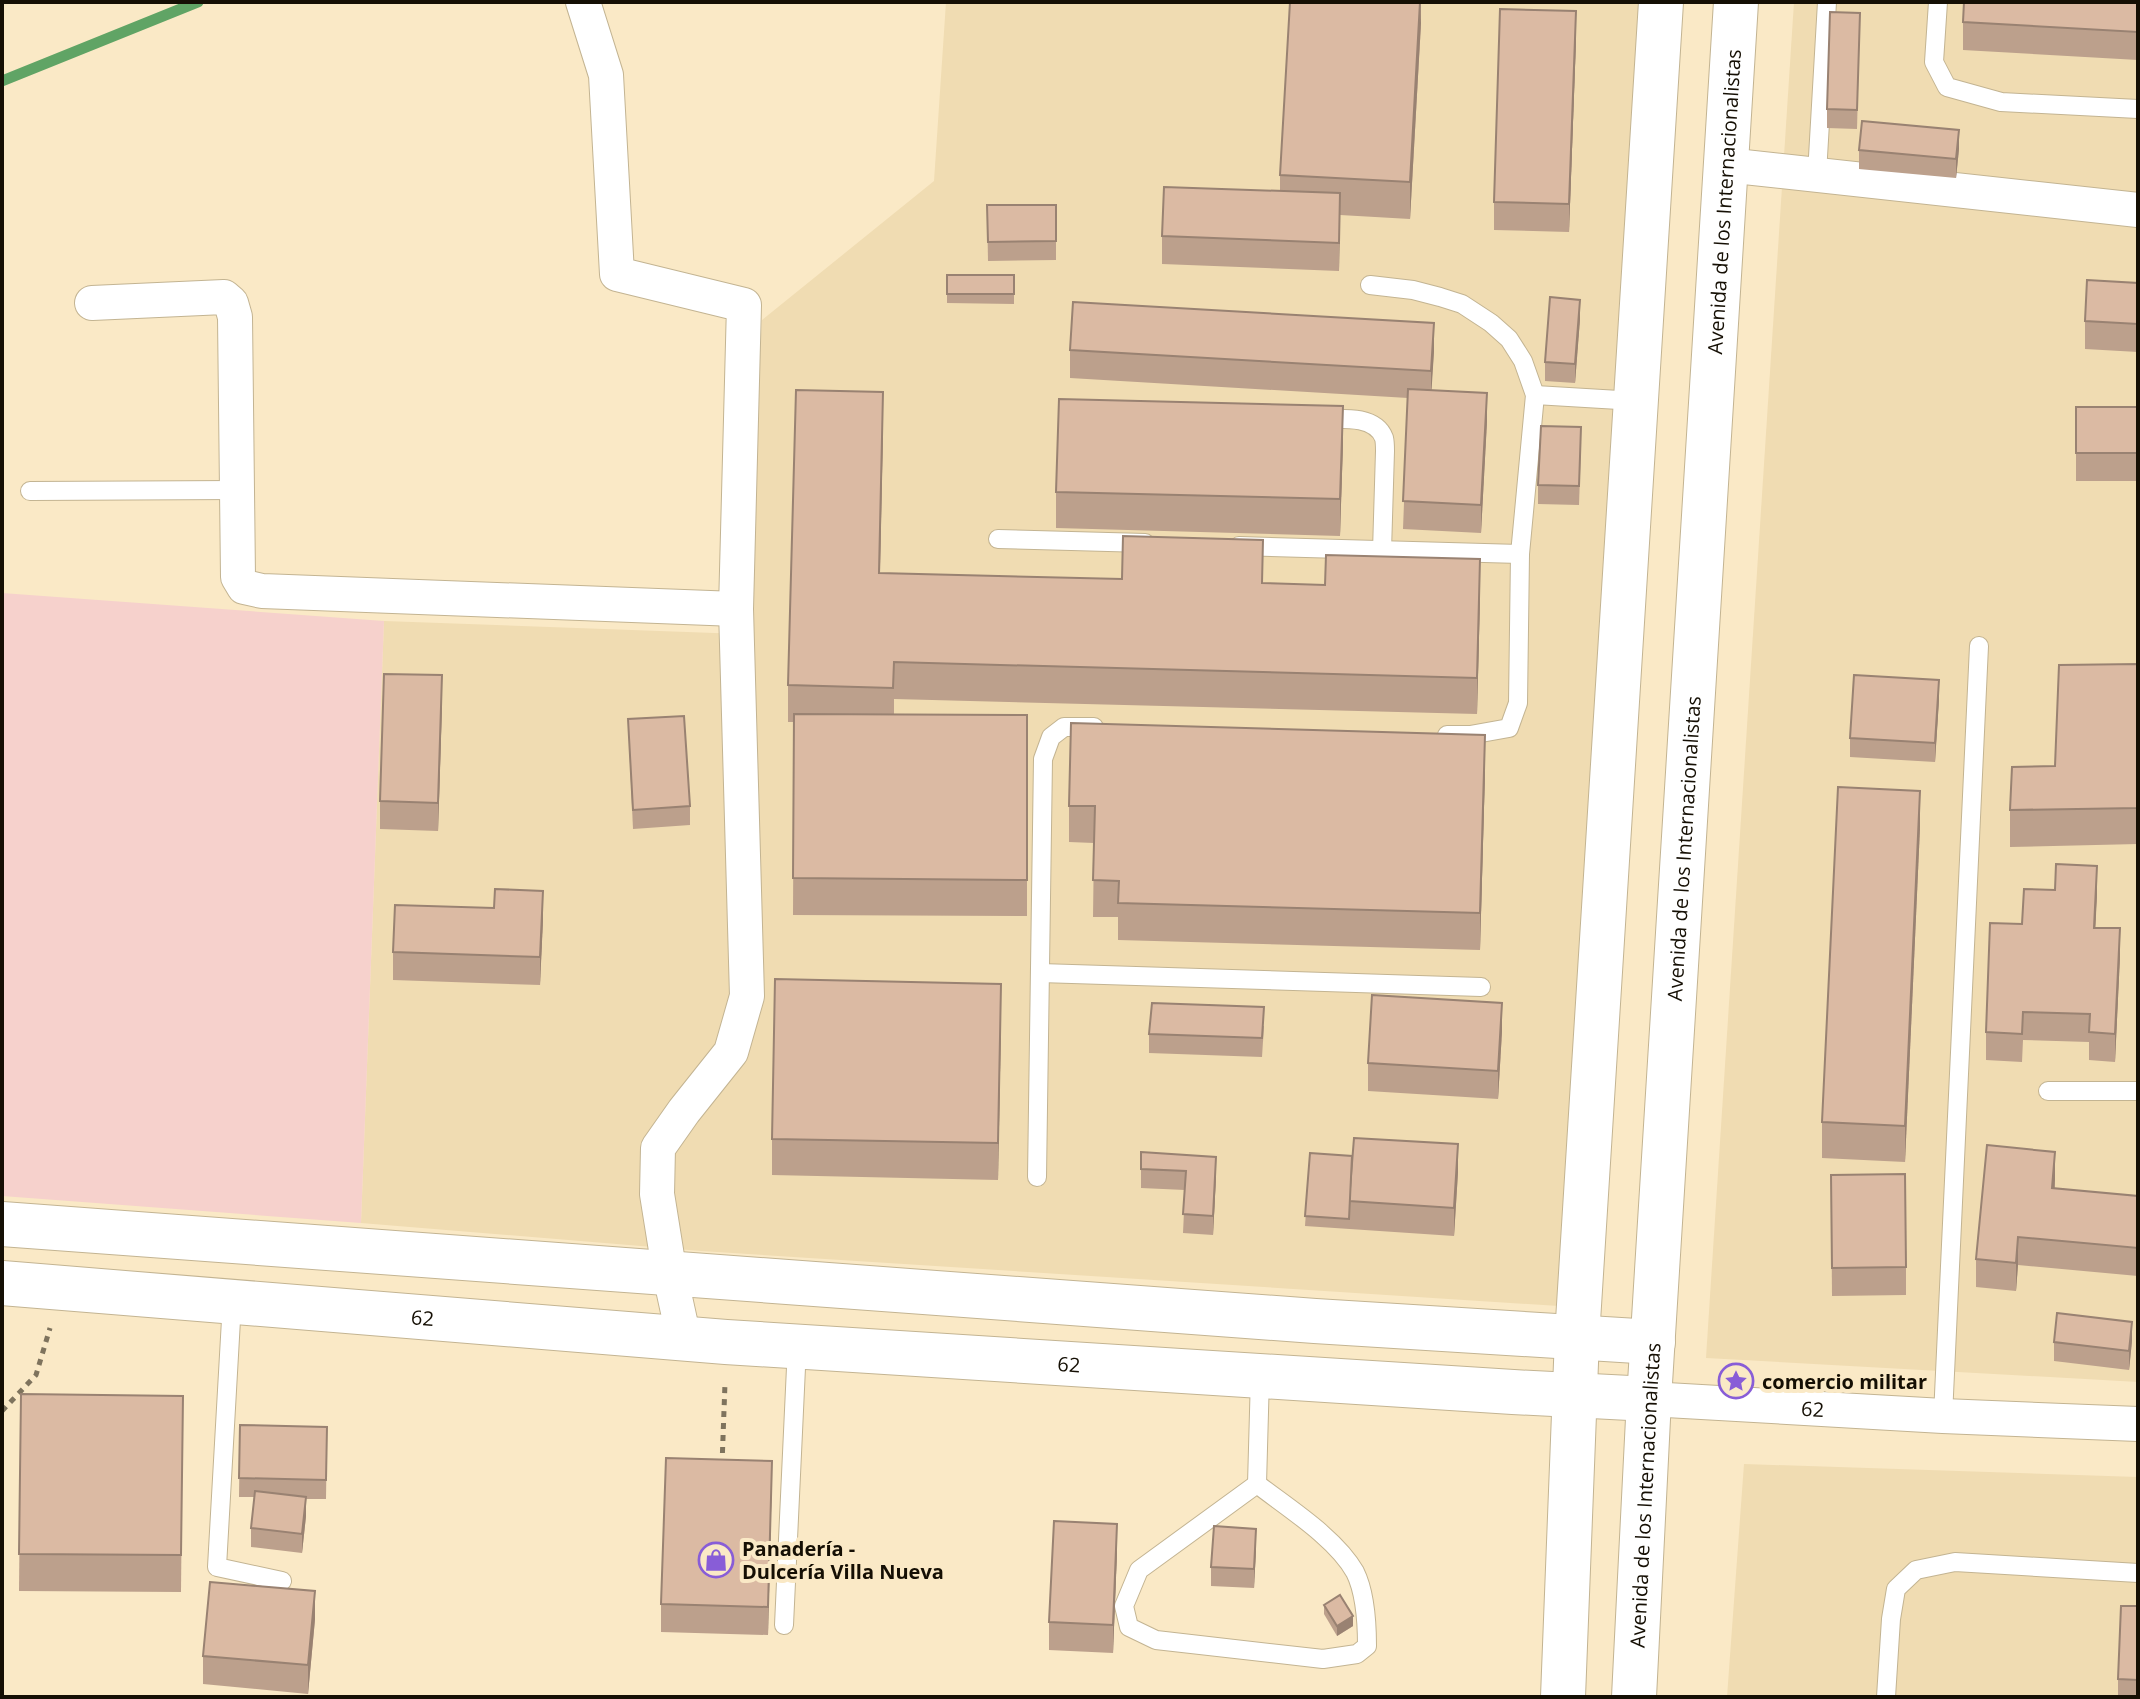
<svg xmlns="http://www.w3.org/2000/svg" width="2140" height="1699" viewBox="0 0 2140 1699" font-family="'Open Sans',sans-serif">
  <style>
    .built { fill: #f0dcb2 }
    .green { fill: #f6d1cc }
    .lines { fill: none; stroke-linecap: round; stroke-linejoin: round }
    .stream { stroke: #60a465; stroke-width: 11 }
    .lane-casing { stroke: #c3b492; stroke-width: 20 }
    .street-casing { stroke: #c3b492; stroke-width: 36 }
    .secondary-casing { stroke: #c3b492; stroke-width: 46 }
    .highway-casing { stroke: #c3b492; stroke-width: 46 }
    .path { stroke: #7e735d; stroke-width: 5; stroke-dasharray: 6 6; stroke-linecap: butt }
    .lane { stroke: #fff; stroke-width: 18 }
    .street { stroke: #fff; stroke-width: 34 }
    .secondary { stroke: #fff; stroke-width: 44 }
    .highway { stroke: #fff; stroke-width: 44 }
    .wall { fill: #bca08c }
    .shaded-wall { fill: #998272 }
    .building { fill: #dbbaa3; stroke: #998272; stroke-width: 2 }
    .labels { text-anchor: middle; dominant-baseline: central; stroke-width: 8; stroke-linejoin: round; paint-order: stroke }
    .street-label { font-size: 20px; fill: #150f04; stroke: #fae9c6 }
    .poi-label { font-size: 20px; font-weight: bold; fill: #150f04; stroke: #fae9c6; text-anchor: start }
  </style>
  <rect width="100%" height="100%" fill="#fae9c6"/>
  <g class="built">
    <polygon points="946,2 1644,2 1559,1306 701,1251 361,1223 384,621 742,634 762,320 934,181"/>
    <polygon points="1794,2 2138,2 2138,1382 1706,1358"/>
    <polygon points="1744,1464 2138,1477 2138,1697 1727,1697"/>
  </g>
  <polygon class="green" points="2,593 384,621 361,1223 2,1196"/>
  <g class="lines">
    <polyline class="stream" points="2,81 198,2"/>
    <g class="lane-casing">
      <g id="lane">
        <polyline points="1938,2 1934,62 1947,87 2001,102 2138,109"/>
        <polyline points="1817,174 1827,2"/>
        <polyline points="1370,285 1413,290 1440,297 1462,304 1491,323 1509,339 1523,361 1535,395 1520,554 1518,703 1509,728 1470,735 1447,735"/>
        <polyline points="1535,395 1636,401"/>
        <path d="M 1318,419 C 1338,419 1375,414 1384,438 C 1385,442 1385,447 1385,451 L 1382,551"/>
        <polyline points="30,491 237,490"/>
        <polyline points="998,539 1145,543"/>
        <polyline points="1239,546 1520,554"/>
        <polyline points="1040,973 1481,987"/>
        <polyline points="2048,1091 2138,1091"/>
        <polyline points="1037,1177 1043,759 1051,737 1064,727 1094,727"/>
        <polyline points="232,1302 217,1567 282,1581"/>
        <polyline points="1943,1416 1979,646"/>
        <path d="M 1257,1484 C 1288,1508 1336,1538 1355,1572 C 1365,1592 1367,1624 1367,1646 L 1357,1654 L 1323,1659 L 1156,1640 L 1129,1627 L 1124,1606 L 1139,1570 Z"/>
        <polyline points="1257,1484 1260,1376"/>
        <polyline points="784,1625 797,1346"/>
        <polyline points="1886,1697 1891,1619 1896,1589 1916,1570 1955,1562 2138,1573"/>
      </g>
    </g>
    <g class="street-casing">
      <g id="street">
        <polyline points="583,2 606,75 617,274 744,305 736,609 747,996 731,1052 684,1111 658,1148 657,1194 670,1275 684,1339"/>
        <polyline points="1726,165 2138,210"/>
        <polyline points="92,303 224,297 231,303 235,317 238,577 244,587 262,591 736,609"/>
        <path id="s1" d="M 1649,1399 L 1943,1416 L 2138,1424"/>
      </g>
    </g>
    <g class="secondary-casing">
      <g id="secondary">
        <polyline points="2,1224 1315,1321 1653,1342"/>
        <path id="s2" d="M 2,1283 L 726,1342 L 1513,1392 L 1649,1399"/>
      </g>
    </g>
    <g class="highway-casing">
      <g id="highway">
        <polyline points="1563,1697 1577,1337 1661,2"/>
        <path id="s3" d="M 1634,1697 L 1649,1399 L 1736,2"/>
      </g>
    </g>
    <g class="path">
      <polyline points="2,1411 36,1375 50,1328"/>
      <polyline points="722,1465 725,1383"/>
    </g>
    <use href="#lane" class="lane"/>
    <use href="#street" class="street"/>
    <use href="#secondary" class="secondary"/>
    <use href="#highway" class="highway"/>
  </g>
  <g class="wall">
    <polygon points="1421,2 1421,23 1410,219 1340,215 1339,271 1162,264 1162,236 1280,191 1280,175"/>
    <polygon points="2138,2 2138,60 1963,50 1963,22"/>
    <polygon points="1860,13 1857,129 1827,128 1827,109"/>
    <polygon points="1576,40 1569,232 1494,230 1494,202"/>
    <polygon points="1959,149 1956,178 1859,169 1859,150"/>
    <polygon points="987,205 1056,205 1056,260 988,261"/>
    <polygon points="947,275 1014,275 1014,304 947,303"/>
    <polygon points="2138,283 2138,352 2085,349 2085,321"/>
    <polygon points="1580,319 1575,383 1545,381 1545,362"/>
    <polygon points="1070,350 1434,351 1431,390 1487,421 1481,533 1403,529 1408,398 1070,378"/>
    <rect x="2076" y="407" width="62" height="74"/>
    <polygon points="883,429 880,573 1263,584 1480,596 1477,714 894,699 894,714 1027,715 1027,916 793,915 794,722 788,722 788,685"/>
    <polygon points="1343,443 1340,536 1056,528 1056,492"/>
    <polygon points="1581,446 1579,505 1538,504 1538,485"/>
    <polygon points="2138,664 2138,844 2010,847 2010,810 2055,766"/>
    <polygon points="1939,699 1935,762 1850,757 1850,738"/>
    <polygon points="442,703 438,831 380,829 380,801"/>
    <polygon points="628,719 690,806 690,825 633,829"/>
    <polygon points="1485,772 1480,950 1118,940 1118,917 1093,917 1094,843 1069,842 1069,806"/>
    <polygon points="1920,827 1905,1162 1822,1158 1822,1122"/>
    <polygon points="2097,894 2095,928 2120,956 2115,1062 2089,1060 2089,1042 2023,1040 2022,1062 1986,1060 1986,1032 2022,924"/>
    <polygon points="543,919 540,985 393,980 393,952"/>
    <polygon points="1001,1020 998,1180 772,1175 772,1139"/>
    <polygon points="1264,1026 1262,1057 1149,1053 1149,1034"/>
    <polygon points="1502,1031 1498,1099 1368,1091 1368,1063"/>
    <polygon points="1141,1152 1216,1176 1213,1235 1183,1233 1185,1190 1141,1188"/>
    <polygon points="1310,1153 1458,1172 1454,1236 1305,1226"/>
    <polygon points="1831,1175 1906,1267 1906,1295 1832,1296"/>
    <polygon points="2055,1180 2055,1188 2138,1196 2138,1276 2018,1265 2016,1291 1976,1287 1976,1259"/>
    <polygon points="2132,1341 2129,1370 2054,1361 2054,1342"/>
    <polygon points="21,1394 183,1396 181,1592 19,1591"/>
    <polygon points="240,1425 327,1427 326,1499 306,1499 306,1516 302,1553 251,1547 251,1528 254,1497 239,1497"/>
    <polygon points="772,1472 768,1635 661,1632 661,1604"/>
    <polygon points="1256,1548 1254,1588 1211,1586 1211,1567"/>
    <polygon points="1117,1552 1113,1653 1049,1650 1049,1622"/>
    <polygon points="1324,1605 1353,1626 1337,1636 1324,1614"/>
    <polygon points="2138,1606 2138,1697 2118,1697 2118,1679"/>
    <polygon points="315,1619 308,1694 203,1684 203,1656"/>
  </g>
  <g class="shaded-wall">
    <polygon points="1420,2 1421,23 1410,219 1410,182"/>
    <polygon points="1576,11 1576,40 1569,232 1569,204"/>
    <polygon points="1959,130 1959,149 1956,178 1956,159"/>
    <polygon points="1340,193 1340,221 1339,271 1339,243"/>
    <polygon points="1580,300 1580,319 1575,383 1575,364"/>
    <polygon points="1434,323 1434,351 1431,399 1431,371"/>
    <polygon points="883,392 883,429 879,609 879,573"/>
    <polygon points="1487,393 1487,421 1481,533 1481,505"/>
    <polygon points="1343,406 1343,443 1340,536 1340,499"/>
    <polygon points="1480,559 1480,596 1477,714 1477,678"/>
    <polygon points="442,675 442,703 438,831 438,803"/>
    <polygon points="1939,680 1939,699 1935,762 1935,743"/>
    <polygon points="1485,735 1485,772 1480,950 1480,913"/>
    <polygon points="1920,791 1920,827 1905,1162 1905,1126"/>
    <polygon points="2097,866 2097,894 2094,956 2094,928"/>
    <polygon points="543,891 543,919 540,985 540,957"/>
    <polygon points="2120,928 2120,956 2115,1062 2115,1034"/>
    <polygon points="1001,984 1001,1020 998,1180 998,1143"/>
    <polygon points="1502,1003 1502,1031 1498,1099 1498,1071"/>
    <polygon points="1458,1144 1458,1172 1454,1236 1454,1208"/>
    <polygon points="2055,1152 2055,1180 2052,1216 2052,1188"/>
    <polygon points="1216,1157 1216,1176 1213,1235 1213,1216"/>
    <polygon points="2018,1237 2018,1265 2016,1291 2016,1263"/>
    <polygon points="2132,1322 2132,1341 2129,1370 2129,1351"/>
    <polygon points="772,1461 772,1472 768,1635 768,1607"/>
    <polygon points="306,1497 306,1516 302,1553 302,1534"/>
    <polygon points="1117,1524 1117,1552 1113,1653 1113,1625"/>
    <polygon points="1256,1529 1256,1548 1254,1588 1254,1569"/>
    <polygon points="315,1591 315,1619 308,1694 308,1665"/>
    <polygon points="1353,1616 1353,1626 1337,1636 1337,1626"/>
  </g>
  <g class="building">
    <polygon points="1290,2 1420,2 1410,182 1280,175"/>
    <polygon points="1964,2 2138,2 2138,32 1963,22"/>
    <polygon points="1500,9 1576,11 1569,204 1494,202"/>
    <polygon points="1830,12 1860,13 1857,110 1827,109"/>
    <polygon points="1862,121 1959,130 1956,159 1859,150"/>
    <polygon points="1164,187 1340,193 1339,243 1162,236"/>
    <polygon points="987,205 1056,205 1056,241 988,242"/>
    <rect x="947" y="275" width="67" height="19"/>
    <polygon points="2087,280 2138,283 2138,324 2085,321"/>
    <polygon points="1550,297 1580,300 1575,364 1545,362"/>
    <polygon points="1073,302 1434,323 1431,371 1070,350"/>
    <polygon points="1408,389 1487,393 1481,505 1403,501"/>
    <polygon points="796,390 883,392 879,573 1122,579 1123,536 1263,540 1262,583 1325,585 1326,555 1480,559 1477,678 894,662 893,688 788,685"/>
    <polygon points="1059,399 1343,406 1340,499 1056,492"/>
    <rect x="2076" y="407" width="62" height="46"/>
    <polygon points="1541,426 1581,427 1579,486 1538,485"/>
    <polygon points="2138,664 2138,808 2010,810 2012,767 2055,766 2059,665"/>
    <polygon points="384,674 442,675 438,803 380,801"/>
    <polygon points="1854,675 1939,680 1935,743 1850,738"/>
    <polygon points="794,714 1027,715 1027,880 793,878"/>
    <polygon points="684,716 690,806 633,810 628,719"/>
    <polygon points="1071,723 1485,735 1480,913 1118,903 1119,881 1093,880 1095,806 1069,806"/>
    <polygon points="1838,787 1920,791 1905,1126 1822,1122"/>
    <polygon points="2056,864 2097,866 2094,928 2120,928 2115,1034 2089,1032 2090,1014 2023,1012 2022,1034 1986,1032 1990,923 2022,924 2024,889 2055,890"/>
    <polygon points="495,889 543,891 540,957 393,952 395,905 494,908"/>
    <polygon points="775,979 1001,984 998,1143 772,1139"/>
    <polygon points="1372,995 1502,1003 1498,1071 1368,1063"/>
    <polygon points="1152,1003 1264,1007 1262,1038 1149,1034"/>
    <polygon points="1354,1138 1458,1144 1454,1208 1349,1201"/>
    <polygon points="1987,1145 2055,1152 2052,1188 2138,1196 2138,1248 2018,1237 2016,1263 1976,1259"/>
    <polygon points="1141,1152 1216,1157 1213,1216 1183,1214 1186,1171 1141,1169"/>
    <polygon points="1310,1153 1352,1156 1349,1219 1305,1216"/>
    <polygon points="1905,1174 1906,1267 1832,1268 1831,1175"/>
    <polygon points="2057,1313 2132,1322 2129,1351 2054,1342"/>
    <polygon points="21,1394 183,1396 181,1555 19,1554"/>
    <polygon points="240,1425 327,1427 326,1480 239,1478"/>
    <polygon points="666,1458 772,1461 768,1607 661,1604"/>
    <polygon points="255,1491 306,1497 302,1534 251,1528"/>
    <polygon points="1054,1521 1117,1524 1113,1625 1049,1622"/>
    <polygon points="1214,1526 1256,1529 1254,1569 1211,1567"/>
    <polygon points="210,1582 315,1591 308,1665 203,1656"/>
    <polygon points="1340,1595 1353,1616 1337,1626 1324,1605"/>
    <polygon points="2121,1606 2138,1606 2138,1680 2118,1679"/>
  </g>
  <defs>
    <g id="sight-ring" transform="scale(1.8)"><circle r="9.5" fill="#fae9c6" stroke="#885dd7" stroke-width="1.5"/><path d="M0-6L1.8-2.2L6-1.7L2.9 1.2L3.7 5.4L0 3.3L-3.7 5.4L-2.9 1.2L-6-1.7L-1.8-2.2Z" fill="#885dd7"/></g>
    <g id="shop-ring" transform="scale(1.8)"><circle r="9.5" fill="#fae9c6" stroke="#885dd7" stroke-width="1.5"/><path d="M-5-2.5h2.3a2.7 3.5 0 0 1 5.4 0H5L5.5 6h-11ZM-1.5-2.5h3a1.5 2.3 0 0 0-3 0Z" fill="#885dd7"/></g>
  </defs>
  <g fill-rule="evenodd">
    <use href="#sight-ring" x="1736" y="1381"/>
    <use href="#shop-ring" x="716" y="1560"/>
  </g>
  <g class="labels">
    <g class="street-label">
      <text stroke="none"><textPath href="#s3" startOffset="1498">Avenida de los Internacionalistas</textPath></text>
      <text stroke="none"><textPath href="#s3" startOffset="850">Avenida de los Internacionalistas</textPath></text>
      <text stroke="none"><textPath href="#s2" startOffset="422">62</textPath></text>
      <text stroke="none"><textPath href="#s2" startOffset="1070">62</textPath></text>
      <text stroke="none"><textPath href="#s1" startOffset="164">62</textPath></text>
      <text stroke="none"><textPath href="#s3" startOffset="202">Avenida de los Internacionalistas</textPath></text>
    </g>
    <g class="poi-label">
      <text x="1762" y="1381">comercio militar</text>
      <text x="742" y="1548">Panadería -<tspan x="742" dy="23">Dulcería Villa Nueva</tspan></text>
    </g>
  </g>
  <rect width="2140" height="1699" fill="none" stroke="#150f04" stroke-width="8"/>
</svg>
